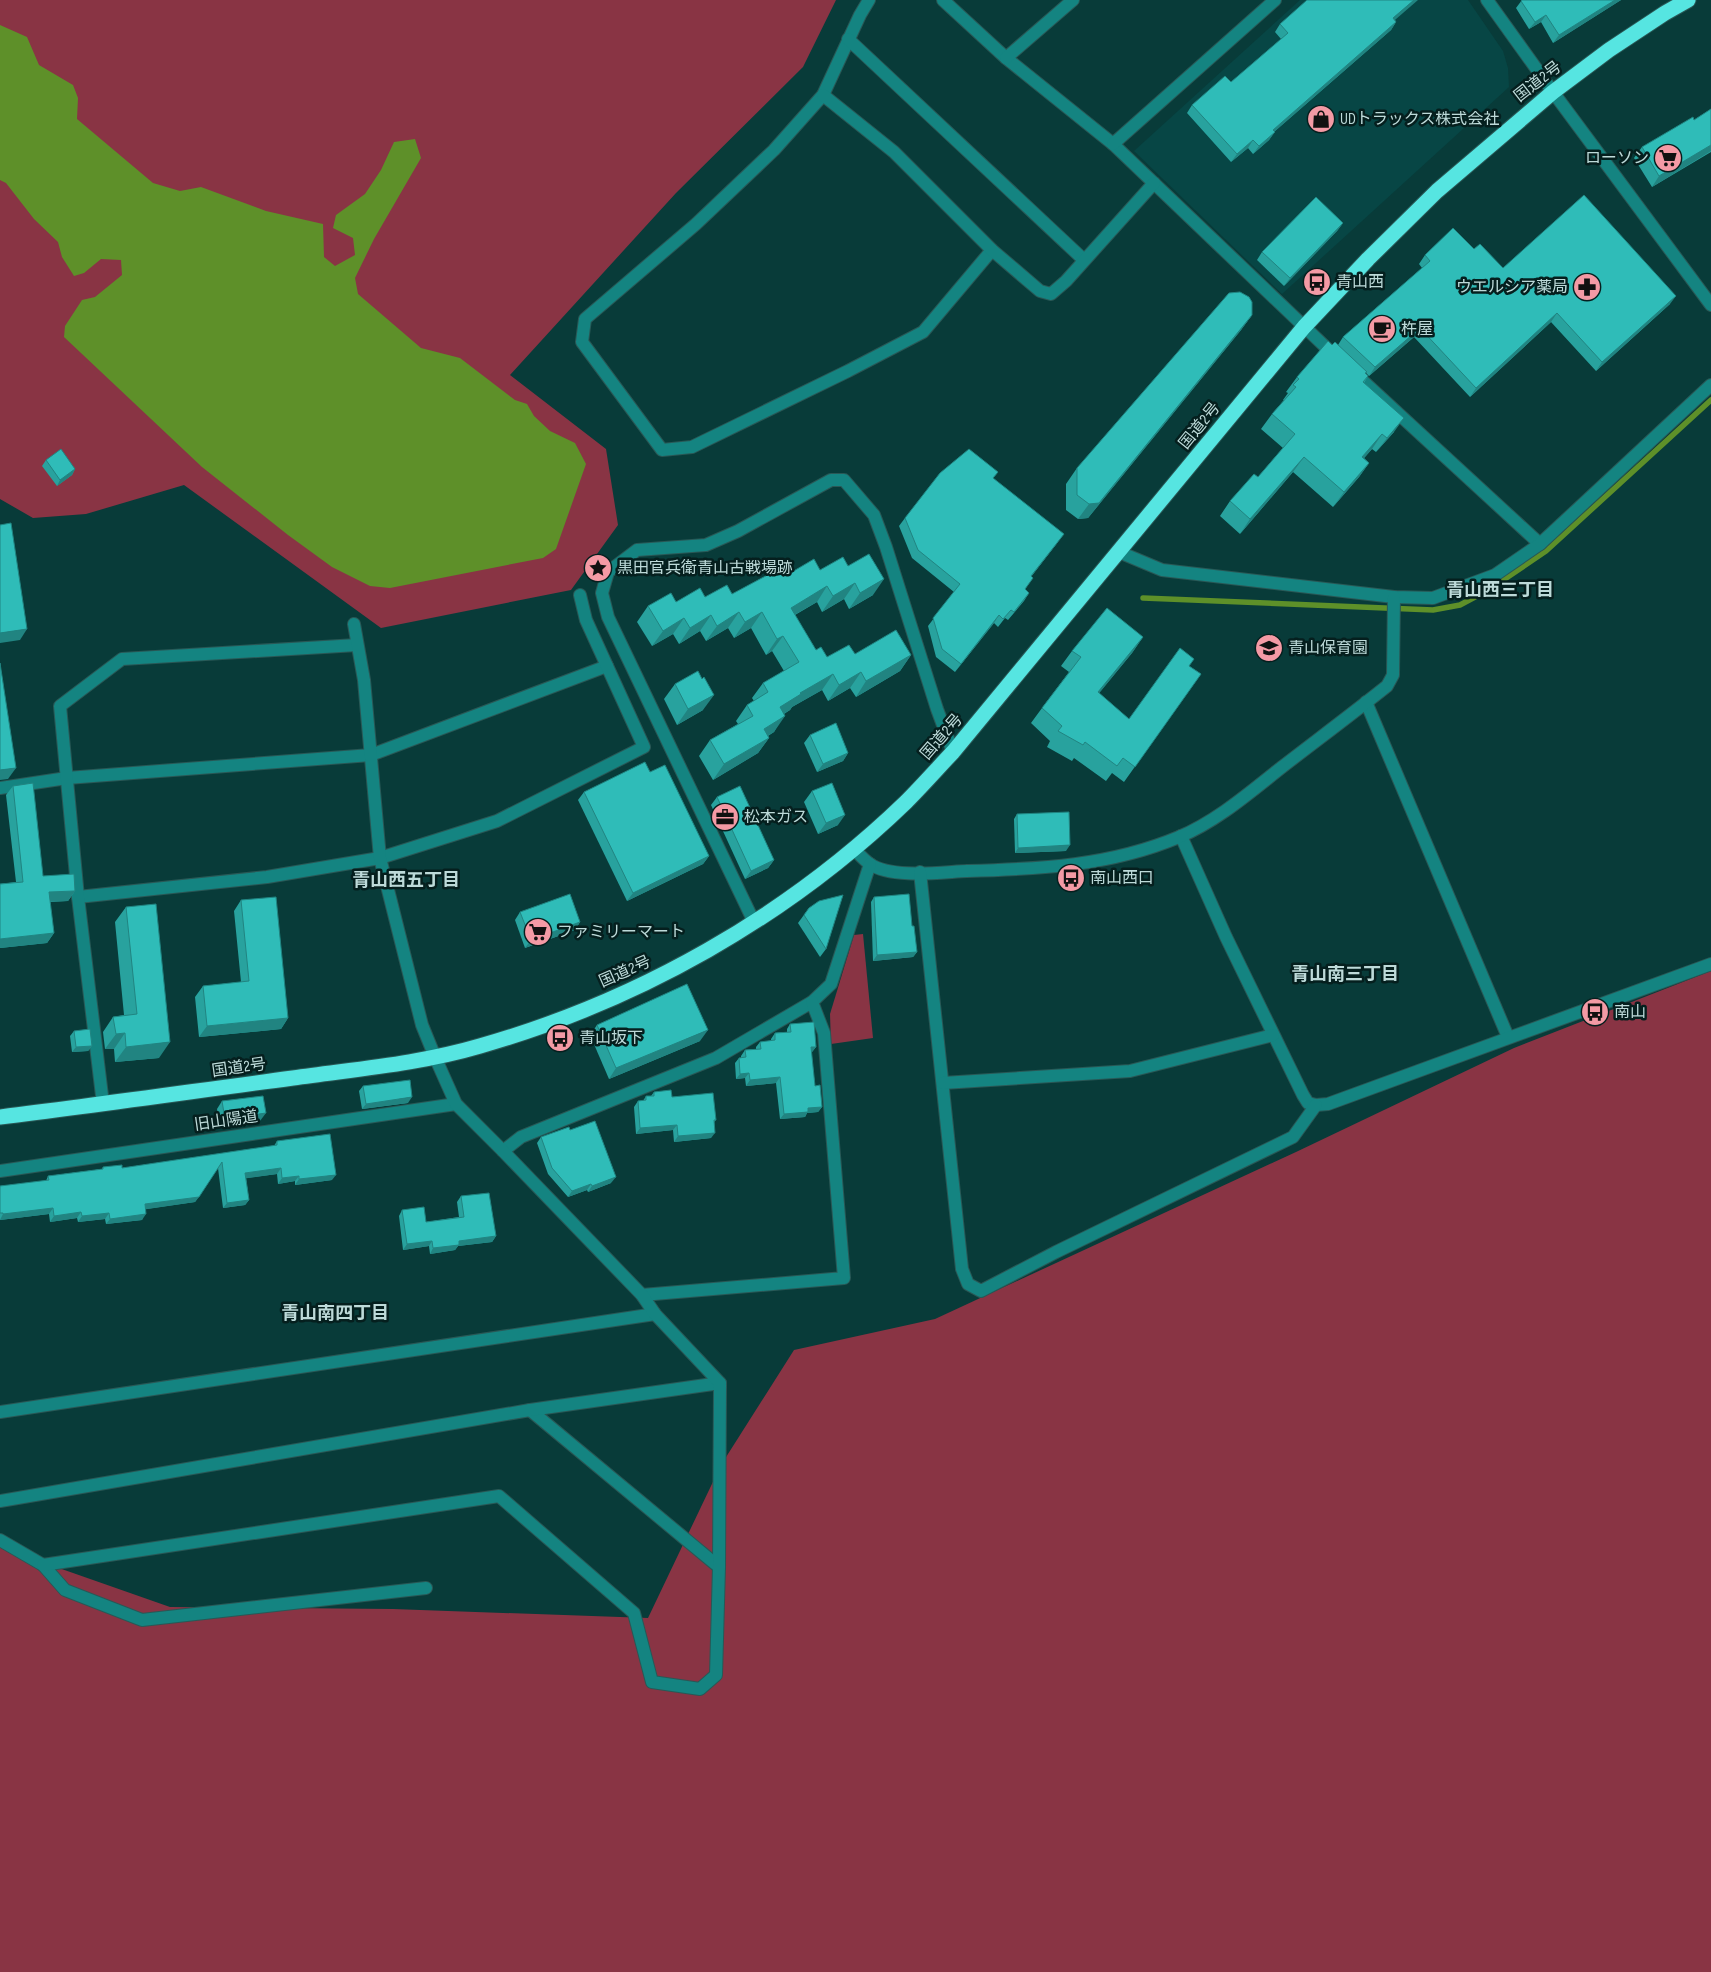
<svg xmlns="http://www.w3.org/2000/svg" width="1711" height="1972" viewBox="0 0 1711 1972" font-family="'Sofia Sans Condensed','Noto Sans JP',sans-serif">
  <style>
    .built { fill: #074645 }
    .green { fill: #893444 }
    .water { fill: #5e9029 }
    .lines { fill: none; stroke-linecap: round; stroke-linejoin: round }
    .stream { stroke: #5e9029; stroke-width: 5.5 }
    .minor-casing { stroke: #295856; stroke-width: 14 }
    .highway-casing { stroke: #295856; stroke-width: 17 }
    .minor { stroke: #148481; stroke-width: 12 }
    .highway { stroke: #56e5e1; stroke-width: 15 }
    .wall { fill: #28a29e }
    .shaded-wall { fill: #218481 }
    .building { fill: #2fbcb8; stroke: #218481 }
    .labels { text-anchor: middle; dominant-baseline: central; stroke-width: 5; stroke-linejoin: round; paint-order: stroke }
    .street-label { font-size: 16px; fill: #bddad9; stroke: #051f1e }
    .poi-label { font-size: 16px; fill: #bddad9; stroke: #051f1e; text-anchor: start }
    .neighbourhood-label { font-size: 18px; font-weight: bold; fill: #bddad9; stroke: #051f1e }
  </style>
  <rect width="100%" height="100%" fill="#083b39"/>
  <polygon class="built" points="1300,0 1468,0 1503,51 1508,68 1509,87 1282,294 1134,151"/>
  <g class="green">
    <polygon points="0,0 836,0 803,67 676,193 510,375 606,449 618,525 571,590 381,628 184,485 86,514 33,518 0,499"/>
    <polygon points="863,934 873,1038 831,1044 830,1014 854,935"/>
    <polygon points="1711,971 1711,1972 0,1972 0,1541 36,1560 170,1607 393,1609 648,1618 721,1465 794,1350 935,1319 1296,1152 1514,1048"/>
  </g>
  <polygon class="water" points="0,25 27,37 39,65 73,85 78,98 77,119 153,183 180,191 201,187 266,211 323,224 324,257 335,266 355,255 353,238 333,228 336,215 365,194 381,170 394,142 415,139 421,158 374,239 355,278 358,294 421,348 460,358 515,400 527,404 534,416 550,431 575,443 586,464 556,549 543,558 390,588 370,586 332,567 288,535 202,467 64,337 65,326 82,300 95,297 122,275 121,260 101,259 84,273 74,276 62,257 58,242 34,219 6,183 0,180"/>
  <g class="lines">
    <polyline class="stream" points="1143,598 1433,610 1460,605 1490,589 1546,551 1711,400"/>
    <g class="minor-casing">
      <g id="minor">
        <polyline points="869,0 860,15 823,95 774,150 696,224 585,319 582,342 662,450 692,447 848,371 923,332 992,250"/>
        <polyline points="943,0 1006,58 1113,144 1335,356"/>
        <polyline points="1487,0 1553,92 1711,305"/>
        <polyline points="848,39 1084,260"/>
        <polyline points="1006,58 1073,0"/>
        <polyline points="823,95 894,152 992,250 1040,291 1051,294 1066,281 1154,183"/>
        <polyline points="1113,144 1275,0"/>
        <polyline points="1352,371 1540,544"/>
        <polyline points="1119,552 1162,570 1394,597 1433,598 1495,575 1540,544 1711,385"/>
        <polyline points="1366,702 1508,1037"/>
        <polyline points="0,788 67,778 371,755 607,666"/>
        <polyline points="1181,836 1226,937 1303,1095 1308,1103 1316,1105 1328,1104 1711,964"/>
        <path d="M 854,849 C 859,854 864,860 870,864 C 892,879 942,872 967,871 C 1040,869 1110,866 1179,837 C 1217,821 1249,793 1282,767 C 1317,740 1352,714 1387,686 L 1393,675 L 1394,597"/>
        <polyline points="920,872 962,1269 968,1284 981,1291 1056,1252 1293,1137 1316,1105"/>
        <polyline points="78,897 267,877 380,858 497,821 644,747 586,620 580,595"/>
        <polyline points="754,922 608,617 602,593 608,572 637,550 706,545 738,531 831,480 844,480 874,515 886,547 937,709 953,752"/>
        <polyline points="943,1083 1130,1071 1273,1035"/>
        <polyline points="103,1104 78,897 60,706 122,659 357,645"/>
        <polyline points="503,1151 521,1137 716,1058 812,1002 831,984 870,864"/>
        <polyline points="0,1171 456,1104"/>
        <polyline points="642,1295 844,1278 824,1033 812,1002"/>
        <polyline points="530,1410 719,1567"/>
        <polyline points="0,1412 655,1314"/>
        <polyline points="0,1501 530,1410 720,1383"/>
        <polyline points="0,1540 43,1565 65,1590 142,1620 426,1588"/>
        <polyline points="43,1565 499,1496 634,1613 652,1682 700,1689 716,1675 719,1567 720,1383 655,1314 642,1295 503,1151 456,1104 435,1057 422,1025 380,858 364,680 354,624"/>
      </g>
    </g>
    <g class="highway-casing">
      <path id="highway" d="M 0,1117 C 98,1105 195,1091 293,1078 C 355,1069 419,1064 480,1046 C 638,1001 787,917 906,802 C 922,786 937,769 953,752 L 1304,327 L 1368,259 L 1437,191 L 1553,92 L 1609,50 L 1665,13 L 1688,0"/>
    </g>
    <use href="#minor" class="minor"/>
    <use href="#highway" class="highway"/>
  </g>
  <g class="wall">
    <polygon points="1522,0 1621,0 1553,43 1541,22 1529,29 1516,8"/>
    <polygon points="1395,20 1396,22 1391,30 1275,131 1269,140 1253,154 1248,148 1231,162 1187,113 1192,105 1231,82 1281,39 1275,32 1280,24"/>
    <polygon points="1711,109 1711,152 1652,187 1634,158 1642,147 1694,120"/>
    <polygon points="1343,223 1337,231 1284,286 1257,260 1262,252"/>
    <polygon points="1474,249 1503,268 1670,304 1596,371 1551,322 1470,397 1414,337 1369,376 1366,373 1366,374 1368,376 1364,383 1394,432 1376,452 1372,449 1364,458 1369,463 1359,477 1333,507 1293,472 1240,534 1220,516 1230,501 1258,477 1283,448 1261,429 1272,414 1284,400 1283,400 1288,393 1286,392 1297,377 1332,345 1338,345 1343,337 1422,268 1419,264 1425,255"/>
    <polygon points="1252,315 1241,330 1088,518 1078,519 1066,510 1066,484 1077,468"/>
    <polygon points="46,460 75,469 72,475 57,486 42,466"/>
    <polygon points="998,472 993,478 1058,542 1031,577 1025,590 1029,593 1024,601 1008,620 1005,618 998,627 994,623 955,672 936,657 928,626 954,592 912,558 899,526 905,518"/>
    <polygon points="848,566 873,595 849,609 844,599 822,612 817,602 795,615 816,650 827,657 855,654 911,655 900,671 856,697 850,688 828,701 822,690 792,707 790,710 784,714 774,732 768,736 769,738 758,753 713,780 699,756 710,740 738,724 736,721 747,705 754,701 752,698 763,683 784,671 772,651 766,655 751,628 734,638 728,628 706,641 700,631 679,644 673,634 652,646 637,622 648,606 705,597 732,594 792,572 820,570"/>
    <polygon points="1143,637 1132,653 1099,693 1129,719 1189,666 1201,674 1124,782 1112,773 1106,781 1074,758 1072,761 1047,747 1050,741 1031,723 1042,708 1069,672 1061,666 1072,651"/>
    <polygon points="675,684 703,710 677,725 664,699"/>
    <polygon points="810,735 848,753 843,761 817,772 804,743"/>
    <polygon points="650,772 709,856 703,864 627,901 578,800 584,792"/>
    <polygon points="13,786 43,876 75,891 68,901 50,902 54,933 47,943 0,948 0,884 16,882 6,795"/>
    <polygon points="812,791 838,825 818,834 804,802"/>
    <polygon points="717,797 774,860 768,868 745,879 711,805"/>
    <polygon points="1017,814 1066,851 1015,853 1014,819"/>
    <polygon points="874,897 912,926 917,952 913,957 873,961 871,902"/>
    <polygon points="241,900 288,1018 281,1029 199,1037 195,997 203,986 241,982 234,911"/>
    <polygon points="126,907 159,1058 115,1062 114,1049 105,1049 103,1032 113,1017 124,1015 115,922"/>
    <polygon points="809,908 826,949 820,957 798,923"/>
    <polygon points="520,912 580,922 575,930 525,948 515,920"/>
    <polygon points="790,1024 816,1047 812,1052 811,1052 815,1086 822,1107 818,1112 807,1113 805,1117 780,1119 776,1083 746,1086 745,1078 736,1079 735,1063 739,1058 741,1058 741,1056 745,1050 756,1049 756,1047 760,1042 771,1041 771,1039 775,1033 787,1032 787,1029"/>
    <polygon points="597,1025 700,1041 609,1079 590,1035"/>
    <polygon points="74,1031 92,1046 88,1051 72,1052 70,1036"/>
    <polygon points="363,1086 408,1103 362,1109 359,1091"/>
    <polygon points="654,1092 672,1097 716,1120 714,1122 711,1138 674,1142 673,1130 636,1134 634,1107 638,1101 643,1101 646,1096 651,1096"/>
    <polygon points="222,1101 260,1121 220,1127 217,1109"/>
    <polygon points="570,1130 611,1183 588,1192 587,1190 568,1197 548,1174 537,1143 541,1137"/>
    <polygon points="277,1141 332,1180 295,1185 295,1181 278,1184 277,1174 246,1178 249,1200 245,1205 223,1208 218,1168 195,1202 146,1209 142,1220 106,1224 105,1219 78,1222 77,1218 50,1222 49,1214 0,1220 0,1186 46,1181 48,1176 102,1169 103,1167 122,1168 274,1146"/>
    <polygon points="461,1196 496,1236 492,1242 458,1246 455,1250 430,1254 429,1246 403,1250 399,1216 402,1210 426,1222 459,1217 457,1202"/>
  </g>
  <g class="shaded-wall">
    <polygon points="1414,0 1418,0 1388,26 1393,18"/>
    <polygon points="1615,0 1621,0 1553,43 1559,35"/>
    <polygon points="1546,15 1541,22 1529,29 1535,22"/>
    <polygon points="1396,22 1391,30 1267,138 1273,130"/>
    <polygon points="1275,132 1269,140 1253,154 1259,146"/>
    <polygon points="1253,140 1248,148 1231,162 1237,154"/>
    <polygon points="1711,145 1711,151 1652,187 1659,176"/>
    <polygon points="1343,223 1337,231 1284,286 1290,278"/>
    <polygon points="1676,296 1670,304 1596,371 1602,362"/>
    <polygon points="1557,313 1551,322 1470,397 1476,388"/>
    <polygon points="1252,315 1241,330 1088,518 1078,519 1089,504"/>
    <polygon points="1420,328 1414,337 1369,376 1375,367"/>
    <polygon points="1404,418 1394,432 1376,452 1387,438"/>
    <polygon points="1382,434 1372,449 1352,472 1362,457"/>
    <polygon points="1304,457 1293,472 1240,534 1250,519"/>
    <polygon points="1369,463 1359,477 1333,507 1344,492"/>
    <polygon points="75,469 72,475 57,486 60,480"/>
    <polygon points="884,579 873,595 849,609 860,593"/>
    <polygon points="855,583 844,599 822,612 833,596"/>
    <polygon points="827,586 817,602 780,623 791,608"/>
    <polygon points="739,612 728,628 706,641 717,626"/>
    <polygon points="762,612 751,628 734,638 745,622"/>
    <polygon points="711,615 700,631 679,644 690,628"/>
    <polygon points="999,615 994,623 955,672 961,664"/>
    <polygon points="684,618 673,634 652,646 663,631"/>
    <polygon points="27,629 20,640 0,643 0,633"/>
    <polygon points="783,636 772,651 766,655 777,639"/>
    <polygon points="1143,637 1132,653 1087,708 1098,692"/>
    <polygon points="911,655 900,671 856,697 866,681"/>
    <polygon points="861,672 850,688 828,701 839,685"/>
    <polygon points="833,674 822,690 792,707 790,710 769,722 780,707 800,693"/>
    <polygon points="714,695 703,710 677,725 688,709"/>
    <polygon points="785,716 774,732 753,744 764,729"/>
    <polygon points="769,738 758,753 713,780 724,764"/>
    <polygon points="848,753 843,761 817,772 823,764"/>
    <polygon points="16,768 8,779 0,780 0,770"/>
    <polygon points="845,815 838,825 818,834 826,823"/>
    <polygon points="1070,845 1066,851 1015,853 1018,848"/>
    <polygon points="709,856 703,864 627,901 633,893"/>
    <polygon points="774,860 768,868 745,879 751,871"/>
    <polygon points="75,891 68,901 42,902 49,892"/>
    <polygon points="580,922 575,930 525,948 531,940"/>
    <polygon points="54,933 47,943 0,948 0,939"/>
    <polygon points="917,952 913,957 873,961 877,955"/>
    <polygon points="288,1018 281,1029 199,1037 207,1026"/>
    <polygon points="708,1030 700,1041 609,1079 616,1068"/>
    <polygon points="125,1033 114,1049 105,1049 116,1034"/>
    <polygon points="170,1042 159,1058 115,1062 126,1047"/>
    <polygon points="92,1046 88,1051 72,1052 76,1047"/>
    <polygon points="811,1047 816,1047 812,1052 807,1053"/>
    <polygon points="749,1073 745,1078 736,1079 740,1074"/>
    <polygon points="780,1077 776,1083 746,1086 750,1080"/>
    <polygon points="412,1097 408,1103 362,1109 366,1104"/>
    <polygon points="822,1107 818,1112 807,1113 805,1117 780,1119 784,1114 808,1108"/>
    <polygon points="266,1113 260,1121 220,1127 225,1119"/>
    <polygon points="677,1125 673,1130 636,1134 640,1128"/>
    <polygon points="715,1133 711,1138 674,1142 678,1136"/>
    <polygon points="281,1168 277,1174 241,1179 245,1173"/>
    <polygon points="336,1175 332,1180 295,1185 299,1179"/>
    <polygon points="299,1176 295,1181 278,1184 282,1178"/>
    <polygon points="616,1177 611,1183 588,1192 592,1186"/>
    <polygon points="591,1184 587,1190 568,1197 572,1191"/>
    <polygon points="199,1197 195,1202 141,1210 145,1204"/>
    <polygon points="249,1200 245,1205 223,1208 227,1203"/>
    <polygon points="53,1208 49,1214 0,1220 3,1214"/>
    <polygon points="81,1212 77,1218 50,1222 54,1216"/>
    <polygon points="109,1213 105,1219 78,1222 82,1216"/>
    <polygon points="146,1214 142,1220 106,1224 110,1219"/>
    <polygon points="496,1236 492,1242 458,1246 455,1250 430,1254 433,1248 459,1241"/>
    <polygon points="432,1241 429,1246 403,1250 407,1244"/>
  </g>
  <g class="building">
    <polygon points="1307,0 1414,0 1393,18 1396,22 1273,130 1275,132 1259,146 1253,140 1237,154 1192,105 1225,76 1231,82 1288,33 1280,24"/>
    <polygon points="1522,0 1615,0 1559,35 1546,15 1535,22 1521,1"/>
    <polygon points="1711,109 1711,145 1659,176 1642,147 1693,117 1694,120"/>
    <polygon points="1584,195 1676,296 1602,362 1557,313 1476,388 1420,328 1375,367 1343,337 1430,261 1425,255 1453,228 1474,249 1480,244 1503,268"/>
    <polygon points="1316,197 1343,223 1290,278 1262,252"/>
    <polygon points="1240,292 1249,297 1252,302 1252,315 1099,503 1089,504 1077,495 1077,468 1229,293"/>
    <polygon points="1328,341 1332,345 1335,342 1367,372 1365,373 1368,376 1363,382 1404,418 1387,438 1382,434 1362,457 1369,463 1344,492 1304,457 1250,519 1230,501 1254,474 1258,477 1295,434 1272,414 1296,387 1293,385 1299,379 1297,377"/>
    <polygon points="61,449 75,469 60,480 46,460"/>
    <polygon points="969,449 998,472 993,478 1064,534 1031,576 1033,578 1025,589 1029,593 1014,612 1011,610 1003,619 999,615 961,664 942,649 933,618 960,584 918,550 905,518 940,473"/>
    <polygon points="11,523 27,629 0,633 0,525"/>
    <polygon points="869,554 884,579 860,593 855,583 833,596 827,586 791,608 816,650 821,647 827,657 849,645 855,654 896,630 911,655 866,681 861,672 839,685 833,674 800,693 801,694 780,707 785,716 764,729 769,738 724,764 710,740 753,716 747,705 768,692 763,683 799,662 783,636 777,639 762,612 745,622 739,612 717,626 711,615 690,628 684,618 663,631 648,606 671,593 676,602 700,588 705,597 727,585 732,594 788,564 792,572 814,559 820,570 843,557 848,566"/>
    <polygon points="1107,608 1143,637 1098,692 1129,719 1180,648 1194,659 1189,666 1201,674 1135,767 1123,758 1117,766 1085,742 1083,745 1058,731 1062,726 1042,708 1081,657 1072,651"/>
    <polygon points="0,663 16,768 0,770"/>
    <polygon points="698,671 702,679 704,677 714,695 688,709 675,684"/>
    <polygon points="836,723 848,753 823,764 810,735"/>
    <polygon points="645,762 650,772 665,765 709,856 633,893 584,792"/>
    <polygon points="33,783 43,876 74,874 75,891 49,892 54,933 0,939 0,884 23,882 13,786"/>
    <polygon points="832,783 845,815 826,823 812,791"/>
    <polygon points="740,786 774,860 751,871 717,797"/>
    <polygon points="1069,812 1070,845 1018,848 1017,814"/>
    <polygon points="570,894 580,922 531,940 520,912"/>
    <polygon points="909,894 912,926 914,926 917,952 877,955 874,897"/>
    <polygon points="843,895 826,949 804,915 809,908 819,901"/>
    <polygon points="276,897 288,1018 207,1026 203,986 249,981 241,900"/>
    <polygon points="156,904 170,1042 126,1047 125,1033 116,1034 113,1017 137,1014 126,907"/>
    <polygon points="687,984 708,1030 616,1068 597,1025"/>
    <polygon points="814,1022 816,1047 811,1047 815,1086 820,1085 822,1107 808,1108 808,1112 784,1114 780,1077 750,1080 749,1073 740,1074 739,1058 746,1057 745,1050 761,1049 760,1042 775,1040 775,1033 791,1032 790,1024"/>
    <polygon points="90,1029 92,1046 76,1047 74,1031"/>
    <polygon points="410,1080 412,1097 366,1104 363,1086"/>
    <polygon points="671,1090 672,1097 713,1093 716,1120 714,1120 715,1133 678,1136 677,1125 640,1128 638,1101 646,1100 646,1096 654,1096 654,1092"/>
    <polygon points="263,1096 266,1113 225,1119 222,1101"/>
    <polygon points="595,1121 616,1177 592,1186 591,1184 572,1191 552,1168 541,1137 569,1127 570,1130"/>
    <polygon points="330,1134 336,1175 299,1179 299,1176 282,1178 281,1168 245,1173 249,1200 227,1203 222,1162 199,1197 145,1204 146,1214 110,1219 109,1213 82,1216 81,1212 54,1216 53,1208 3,1214 3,1213 0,1213 0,1186 49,1180 48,1176 103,1169 103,1167 122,1165 122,1168 162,1162 277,1145 277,1141"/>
    <polygon points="489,1193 496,1236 459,1241 459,1245 433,1248 432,1241 407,1244 402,1210 424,1207 426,1222 464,1217 461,1196"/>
  </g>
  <defs>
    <g id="shop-disc" transform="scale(1.4375)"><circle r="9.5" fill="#f49aa5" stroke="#051f1e"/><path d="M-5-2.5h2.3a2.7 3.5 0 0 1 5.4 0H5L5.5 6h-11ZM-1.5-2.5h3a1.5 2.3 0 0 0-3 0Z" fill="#111"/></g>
    <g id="supermarket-disc" transform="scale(1.4375)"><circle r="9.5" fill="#f49aa5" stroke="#051f1e"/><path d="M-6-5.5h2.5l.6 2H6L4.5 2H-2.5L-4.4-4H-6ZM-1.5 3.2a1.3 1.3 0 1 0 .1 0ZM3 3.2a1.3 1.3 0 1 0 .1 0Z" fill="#111"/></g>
    <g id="bus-disc" transform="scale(1.4375)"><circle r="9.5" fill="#f49aa5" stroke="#051f1e"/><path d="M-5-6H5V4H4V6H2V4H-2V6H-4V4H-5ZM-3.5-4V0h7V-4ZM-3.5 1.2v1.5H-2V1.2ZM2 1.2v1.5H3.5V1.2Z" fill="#111"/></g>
    <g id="pharmacy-disc" transform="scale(1.4375)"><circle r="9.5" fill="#f49aa5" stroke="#051f1e"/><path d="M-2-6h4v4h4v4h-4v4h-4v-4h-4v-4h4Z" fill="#111"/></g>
    <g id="cafe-disc" transform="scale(1.4375)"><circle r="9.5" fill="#f49aa5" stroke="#051f1e"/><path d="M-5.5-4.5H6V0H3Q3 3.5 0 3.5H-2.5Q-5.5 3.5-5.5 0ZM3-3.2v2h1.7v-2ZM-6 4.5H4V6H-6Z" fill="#111"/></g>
    <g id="sight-disc" transform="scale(1.4375)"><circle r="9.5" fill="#f49aa5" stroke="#051f1e"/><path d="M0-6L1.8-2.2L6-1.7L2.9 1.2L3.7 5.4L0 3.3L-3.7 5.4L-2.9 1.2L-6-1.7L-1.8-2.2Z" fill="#111"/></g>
    <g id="school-disc" transform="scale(1.4375)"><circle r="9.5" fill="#f49aa5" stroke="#051f1e"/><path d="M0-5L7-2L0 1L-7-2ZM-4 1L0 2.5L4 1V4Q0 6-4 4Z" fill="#111"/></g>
    <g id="office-disc" transform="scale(1.4375)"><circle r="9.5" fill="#f49aa5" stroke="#051f1e"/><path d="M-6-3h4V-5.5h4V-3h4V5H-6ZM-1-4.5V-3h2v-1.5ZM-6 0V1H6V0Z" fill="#111"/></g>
  </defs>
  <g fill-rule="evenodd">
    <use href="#shop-disc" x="1321" y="119"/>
    <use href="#supermarket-disc" x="1668" y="158"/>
    <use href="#bus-disc" x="1317" y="282"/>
    <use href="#pharmacy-disc" x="1587" y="287"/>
    <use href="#cafe-disc" x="1382" y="329"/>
    <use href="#sight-disc" x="598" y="568"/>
    <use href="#school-disc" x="1269" y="648"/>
    <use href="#office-disc" x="725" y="817"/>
    <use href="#bus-disc" x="1071" y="878"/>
    <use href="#supermarket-disc" x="538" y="932"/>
    <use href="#bus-disc" x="1595" y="1012"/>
    <use href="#bus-disc" x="560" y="1038"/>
  </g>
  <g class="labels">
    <g class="street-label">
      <text transform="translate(1538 82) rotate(-38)">国道2号</text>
      <text transform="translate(1200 426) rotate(-51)">国道2号</text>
      <text transform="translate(942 737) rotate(-49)">国道2号</text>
      <text transform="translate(625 972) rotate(-24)">国道2号</text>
      <text transform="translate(239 1068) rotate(-8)">国道2号</text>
      <text transform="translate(226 1121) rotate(-8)">旧山陽道</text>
    </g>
    <g class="poi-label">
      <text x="1340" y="119">UDトラックス株式会社</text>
      <text x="1649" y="158" text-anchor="end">ローソン</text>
      <text x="1336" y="282">青山西</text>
      <text x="1568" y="287" text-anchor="end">ウエルシア薬局</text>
      <text x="1401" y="329">杵屋</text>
      <text x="617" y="568">黒田官兵衛青山古戦場跡</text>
      <text x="1288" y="648">青山保育園</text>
      <text x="744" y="817">松本ガス</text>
      <text x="1090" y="878">南山西口</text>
      <text x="557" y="932">ファミリーマート</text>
      <text x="1614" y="1012">南山</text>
      <text x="579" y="1038">青山坂下</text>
    </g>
    <g class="neighbourhood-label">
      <text x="1500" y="590">青山西三丁目</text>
      <text x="406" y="880">青山西五丁目</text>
      <text x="1345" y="974">青山南三丁目</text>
      <text x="335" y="1313">青山南四丁目</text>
    </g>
  </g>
</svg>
